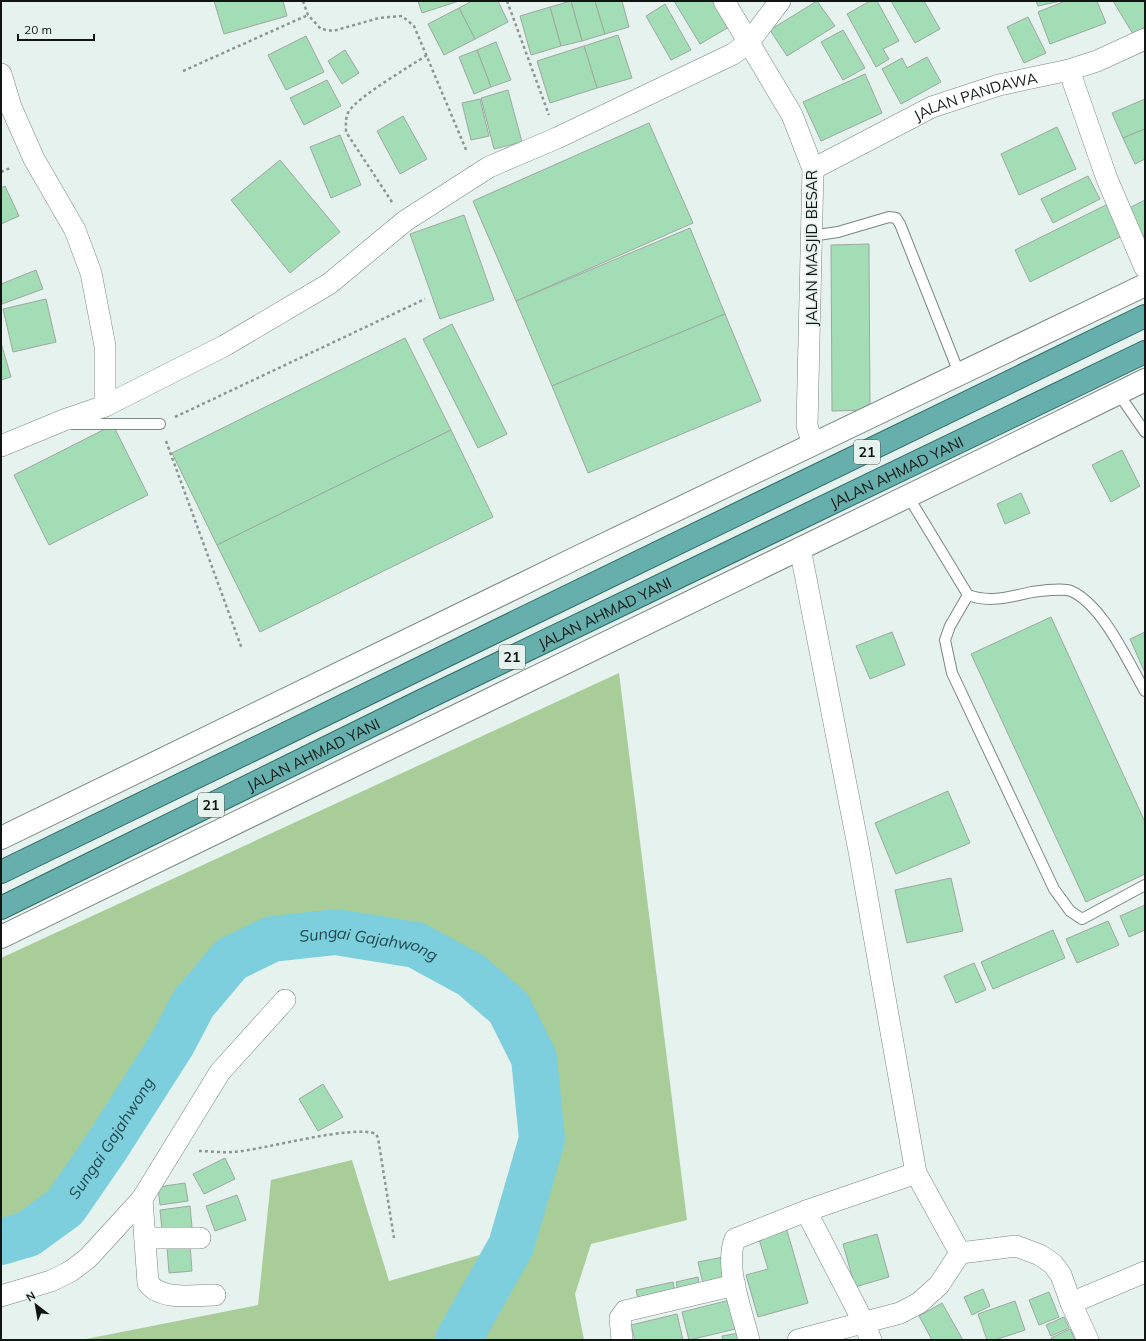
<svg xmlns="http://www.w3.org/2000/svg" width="1146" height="1341" viewBox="0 0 1146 1341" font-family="Mulish,sans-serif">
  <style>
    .forest { fill: #a8cd99 }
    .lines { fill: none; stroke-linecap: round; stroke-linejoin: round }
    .river { stroke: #7dcfdd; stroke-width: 46 }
    .building { fill: #a2ddb6; stroke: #9ea8a1 }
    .service-casing { stroke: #7a8682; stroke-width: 12 }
    .minor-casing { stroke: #7a8682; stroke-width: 22 }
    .tertiary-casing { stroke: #7a8682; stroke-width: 24 }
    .trunk-casing { stroke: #306c69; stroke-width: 24 }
    .path { stroke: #8d9693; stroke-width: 2.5; stroke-dasharray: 3 3; stroke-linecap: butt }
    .service { stroke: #fff; stroke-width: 10 }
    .minor { stroke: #fff; stroke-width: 21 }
    .tertiary { stroke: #fff; stroke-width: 22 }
    .trunk { stroke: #66afac; stroke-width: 22 }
    .labels { text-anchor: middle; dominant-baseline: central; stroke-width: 3.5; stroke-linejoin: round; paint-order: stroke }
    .shield { fill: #e5f2ee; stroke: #515855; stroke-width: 1 }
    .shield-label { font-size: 14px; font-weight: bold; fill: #111614 }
    .street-label { font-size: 15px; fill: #111614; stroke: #e5f2ee }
    .water-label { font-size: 16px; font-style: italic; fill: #234a50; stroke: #e5f2ee }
  </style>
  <rect width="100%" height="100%" fill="#e5f2ee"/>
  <polygon class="forest" points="619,673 687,1220 591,1244 575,1294 584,1340 81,1340 258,1305 271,1180 352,1160 389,1281 511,1246 534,1058 471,975 416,945 231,959 193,1004 172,1044 107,1146 1,1228 1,958"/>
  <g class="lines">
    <path class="river" id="s1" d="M 1,1242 L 28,1234 L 65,1207 L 107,1146 L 172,1044 L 193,1004 L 231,959 L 272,939 L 336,932 L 416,945 L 471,975 L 509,1008 L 534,1058 L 542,1139 L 511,1246 L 458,1340"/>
  </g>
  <g class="building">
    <polygon points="214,1 283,1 287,16 224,34"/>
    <polygon points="418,1 459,1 422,13"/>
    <polygon points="472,1 498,1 508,22 475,39 459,8"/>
    <polygon points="571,1 595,1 605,34 582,41"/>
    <polygon points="571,1 582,41 561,46 550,7"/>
    <polygon points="595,1 622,1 629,27 605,34"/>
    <polygon points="674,1 713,1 729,27 700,44"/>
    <polygon points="817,1 835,26 787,56 770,30"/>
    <polygon points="870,1 877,1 899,41 883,49 889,59 876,67 847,14"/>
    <polygon points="891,1 924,1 940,29 915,43"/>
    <polygon points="1036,1 1061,1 1038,6"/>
    <polygon points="1065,1 1097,1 1106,23 1050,44 1038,12"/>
    <polygon points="1113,1 1145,1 1145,27 1133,34"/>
    <polygon points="665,4 691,50 671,60 646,16"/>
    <polygon points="550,7 561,46 531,55 520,16"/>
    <polygon points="459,8 475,39 444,55 428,24"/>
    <polygon points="1028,17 1046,53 1024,63 1007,27"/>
    <polygon points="843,30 865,68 843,80 821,42"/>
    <polygon points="618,35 632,78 597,88 584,46"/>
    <polygon points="306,36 324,72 286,90 268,55"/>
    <polygon points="496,42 511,80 491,87 477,50"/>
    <polygon points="584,46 597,88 550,103 537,61"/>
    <polygon points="345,50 359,73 342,84 328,61"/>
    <polygon points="477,50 491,87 474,94 459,57"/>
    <polygon points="927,57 941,82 901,104 882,69 902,58 907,68"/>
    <polygon points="865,74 882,113 821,141 803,102"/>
    <polygon points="327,80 341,106 304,125 290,98"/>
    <polygon points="508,90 522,142 494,149 481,98"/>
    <polygon points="480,99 489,136 471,140 462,103"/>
    <polygon points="1145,99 1145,129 1123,138 1112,113"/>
    <polygon points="403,116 427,159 400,174 377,131"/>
    <polygon points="649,123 693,223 516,301 473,201"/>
    <polygon points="1057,127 1076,169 1019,195 1001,154"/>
    <polygon points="1145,129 1145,159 1135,164 1123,138"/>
    <polygon points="340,135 361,185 331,198 310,147"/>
    <polygon points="280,160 340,232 290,273 231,200"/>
    <polygon points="1088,176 1100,199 1053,223 1041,199"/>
    <polygon points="5,186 19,216 1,224 1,188"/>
    <polygon points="1145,200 1145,235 1139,237 1125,210"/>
    <polygon points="1112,202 1128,233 1030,282 1015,250"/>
    <polygon points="464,215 494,300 440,319 410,234"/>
    <polygon points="690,228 725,314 552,386 516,301"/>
    <polygon points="869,244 870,410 832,411 831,245"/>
    <polygon points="36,270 43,289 2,304 1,284"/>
    <polygon points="46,299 56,342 13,352 3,309"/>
    <polygon points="725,314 761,401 588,473 552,386"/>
    <polygon points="452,324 507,434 478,448 423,339"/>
    <polygon points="405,338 451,430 217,545 172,453"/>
    <polygon points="1,343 11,377 1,380"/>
    <polygon points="113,425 148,495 49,545 14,475"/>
    <polygon points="451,430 493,517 260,632 217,545"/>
    <polygon points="1122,450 1140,486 1111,502 1092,465"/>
    <polygon points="1021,493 1030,513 1005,524 997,504"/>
    <polygon points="1051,617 1145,822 1145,874 1086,902 971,654"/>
    <polygon points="892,632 905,665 870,679 856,646"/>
    <polygon points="1145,632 1145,673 1130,639"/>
    <polygon points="948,791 970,843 896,874 875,823"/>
    <polygon points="951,878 963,931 907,943 895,890"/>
    <polygon points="1145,905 1145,930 1129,937 1120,916"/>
    <polygon points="1108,921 1119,945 1077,963 1066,939"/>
    <polygon points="1053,930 1065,958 993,989 981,962"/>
    <polygon points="974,963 986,990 956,1003 944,976"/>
    <polygon points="323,1084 343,1117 318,1131 299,1099"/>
    <polygon points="225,1158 235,1179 204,1194 193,1174"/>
    <polygon points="185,1183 188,1201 160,1205 158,1187"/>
    <polygon points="237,1195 246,1220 215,1231 206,1206"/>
    <polygon points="190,1206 192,1227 162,1230 160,1210"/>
    <polygon points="786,1227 808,1303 758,1317 746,1275 768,1269 758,1236"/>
    <polygon points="877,1234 889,1277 855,1287 843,1244"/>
    <polygon points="190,1244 192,1271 169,1273 167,1247"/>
    <polygon points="723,1257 728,1283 704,1288 698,1262"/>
    <polygon points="698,1277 700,1289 679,1294 676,1282"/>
    <polygon points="673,1282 676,1296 639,1304 636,1290"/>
    <polygon points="983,1289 990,1306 972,1315 964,1297"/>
    <polygon points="1049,1292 1059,1317 1039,1325 1029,1300"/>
    <polygon points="734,1299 740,1328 689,1340 682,1312"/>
    <polygon points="1015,1301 1025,1330 995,1340 987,1340 978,1314"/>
    <polygon points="942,1303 963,1340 932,1340 919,1316"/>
    <polygon points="677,1314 683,1340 635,1340 631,1325"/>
    <polygon points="1064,1317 1069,1328 1051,1336 1046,1325"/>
    <polygon points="1070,1329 1075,1340 1052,1340 1051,1338"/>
    <polygon points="744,1332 746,1340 723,1340 722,1336"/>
  </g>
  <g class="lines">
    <g class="service-casing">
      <g id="service">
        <polyline points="811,236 838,232 889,217 896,218 900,224 959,373"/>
        <polyline points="1118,393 1145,432"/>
        <polyline points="73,424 160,424"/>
        <path d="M 908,496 L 968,595 C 989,603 1010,597 1032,592 C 1039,591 1064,588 1071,591 C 1103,605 1128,662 1145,691"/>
        <polyline points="968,595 950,626 945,640 952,673 1054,889 1070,911 1082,919 1145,885"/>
      </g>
    </g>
    <g class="minor-casing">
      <g id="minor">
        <polyline points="724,1 792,115 813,169 807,426 813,444"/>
        <polyline points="1069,70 1107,179 1145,268"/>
        <polyline points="1,74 11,107 34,159 75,230 91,273 105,346 105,406"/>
        <path id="s2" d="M 813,169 L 932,107 L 999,85 L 1069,70 L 1097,61 L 1145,39"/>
        <polyline points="1,446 64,420 105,406 224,346 329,284 405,221 489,167 557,138 733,54 749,42 780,1"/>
        <polyline points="800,548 859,851 916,1173 960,1253 1016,1246 1040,1255 1053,1264 1061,1275 1071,1303 1088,1340"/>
        <path d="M 142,1199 L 148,1283 C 161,1301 195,1295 215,1295"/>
        <polyline points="806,1211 864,1323 871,1340"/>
        <polyline points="145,1238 200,1238"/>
        <polyline points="1,1296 51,1281 71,1271 88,1258 142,1199 220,1072 285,1000"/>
        <polyline points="1071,1303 1145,1272"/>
        <polyline points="622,1340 620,1318 625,1311 735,1285"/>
        <path d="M 749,1340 C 742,1311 724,1267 735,1239 L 806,1211 L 916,1173"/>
        <polyline points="798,1340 900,1313 919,1303 939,1285 960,1253"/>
      </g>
    </g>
    <g class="tertiary-casing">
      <g id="tertiary">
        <polyline points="1,838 576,558 1145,285"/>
        <polyline points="1,937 1003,450 1145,380"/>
      </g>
    </g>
    <g class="trunk-casing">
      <g id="trunk">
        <polyline points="1,872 1145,316"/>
        <path id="s3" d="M 1,908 L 421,701 L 1145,352"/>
      </g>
    </g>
    <g class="path">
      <polyline points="303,1 308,15 321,29 333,31 379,18 402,16 414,26 467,152"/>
      <polyline points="507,1 549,115"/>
      <polyline points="183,71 308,15"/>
      <polyline points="1,172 12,167"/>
      <path d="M 392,202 L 346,132 C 346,124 345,118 349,111 C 359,96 409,67 427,55"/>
      <polyline points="175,417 425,299"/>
      <polyline points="166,441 242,649"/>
      <path d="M 199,1151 C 210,1151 222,1153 233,1152 C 263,1150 353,1124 376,1134 L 378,1138 L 394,1238"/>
    </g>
    <use href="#service" class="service"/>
    <use href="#minor" class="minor"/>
    <use href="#tertiary" class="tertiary"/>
    <use href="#trunk" class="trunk"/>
  </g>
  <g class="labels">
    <g class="shield">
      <rect x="854" y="440" width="26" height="24" rx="3"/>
      <rect x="499" y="645" width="26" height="24" rx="3"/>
      <rect x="198" y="793" width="26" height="24" rx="3"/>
    </g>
    <g class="shield-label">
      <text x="867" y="452">21</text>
      <text x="512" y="657">21</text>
      <text x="211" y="805">21</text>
    </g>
    <g class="street-label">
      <text stroke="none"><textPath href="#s2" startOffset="179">JALAN PANDAWA</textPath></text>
      <text transform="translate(811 248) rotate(-90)">JALAN MASJID BESAR</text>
      <text stroke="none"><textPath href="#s3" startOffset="996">JALAN AHMAD YANI</textPath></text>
      <text stroke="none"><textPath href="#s3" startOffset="672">JALAN AHMAD YANI</textPath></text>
      <text stroke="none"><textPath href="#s3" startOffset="348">JALAN AHMAD YANI</textPath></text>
    </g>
    <g class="water-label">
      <text stroke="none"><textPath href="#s1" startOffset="517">Sungai Gajahwong</textPath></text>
      <text stroke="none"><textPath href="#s1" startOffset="157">Sungai Gajahwong</textPath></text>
    </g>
  </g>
  <rect width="1146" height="1341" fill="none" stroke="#111614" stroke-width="4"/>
  <g transform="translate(36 1305) rotate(329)" stroke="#e5f2ee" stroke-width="3" paint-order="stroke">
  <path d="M0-3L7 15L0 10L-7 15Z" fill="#111614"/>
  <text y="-6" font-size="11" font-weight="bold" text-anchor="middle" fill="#111614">N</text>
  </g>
  <path d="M18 34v6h76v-6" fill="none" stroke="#111614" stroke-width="2"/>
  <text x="24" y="34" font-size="12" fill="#111614" stroke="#e5f2ee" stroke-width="3" paint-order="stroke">20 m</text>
</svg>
